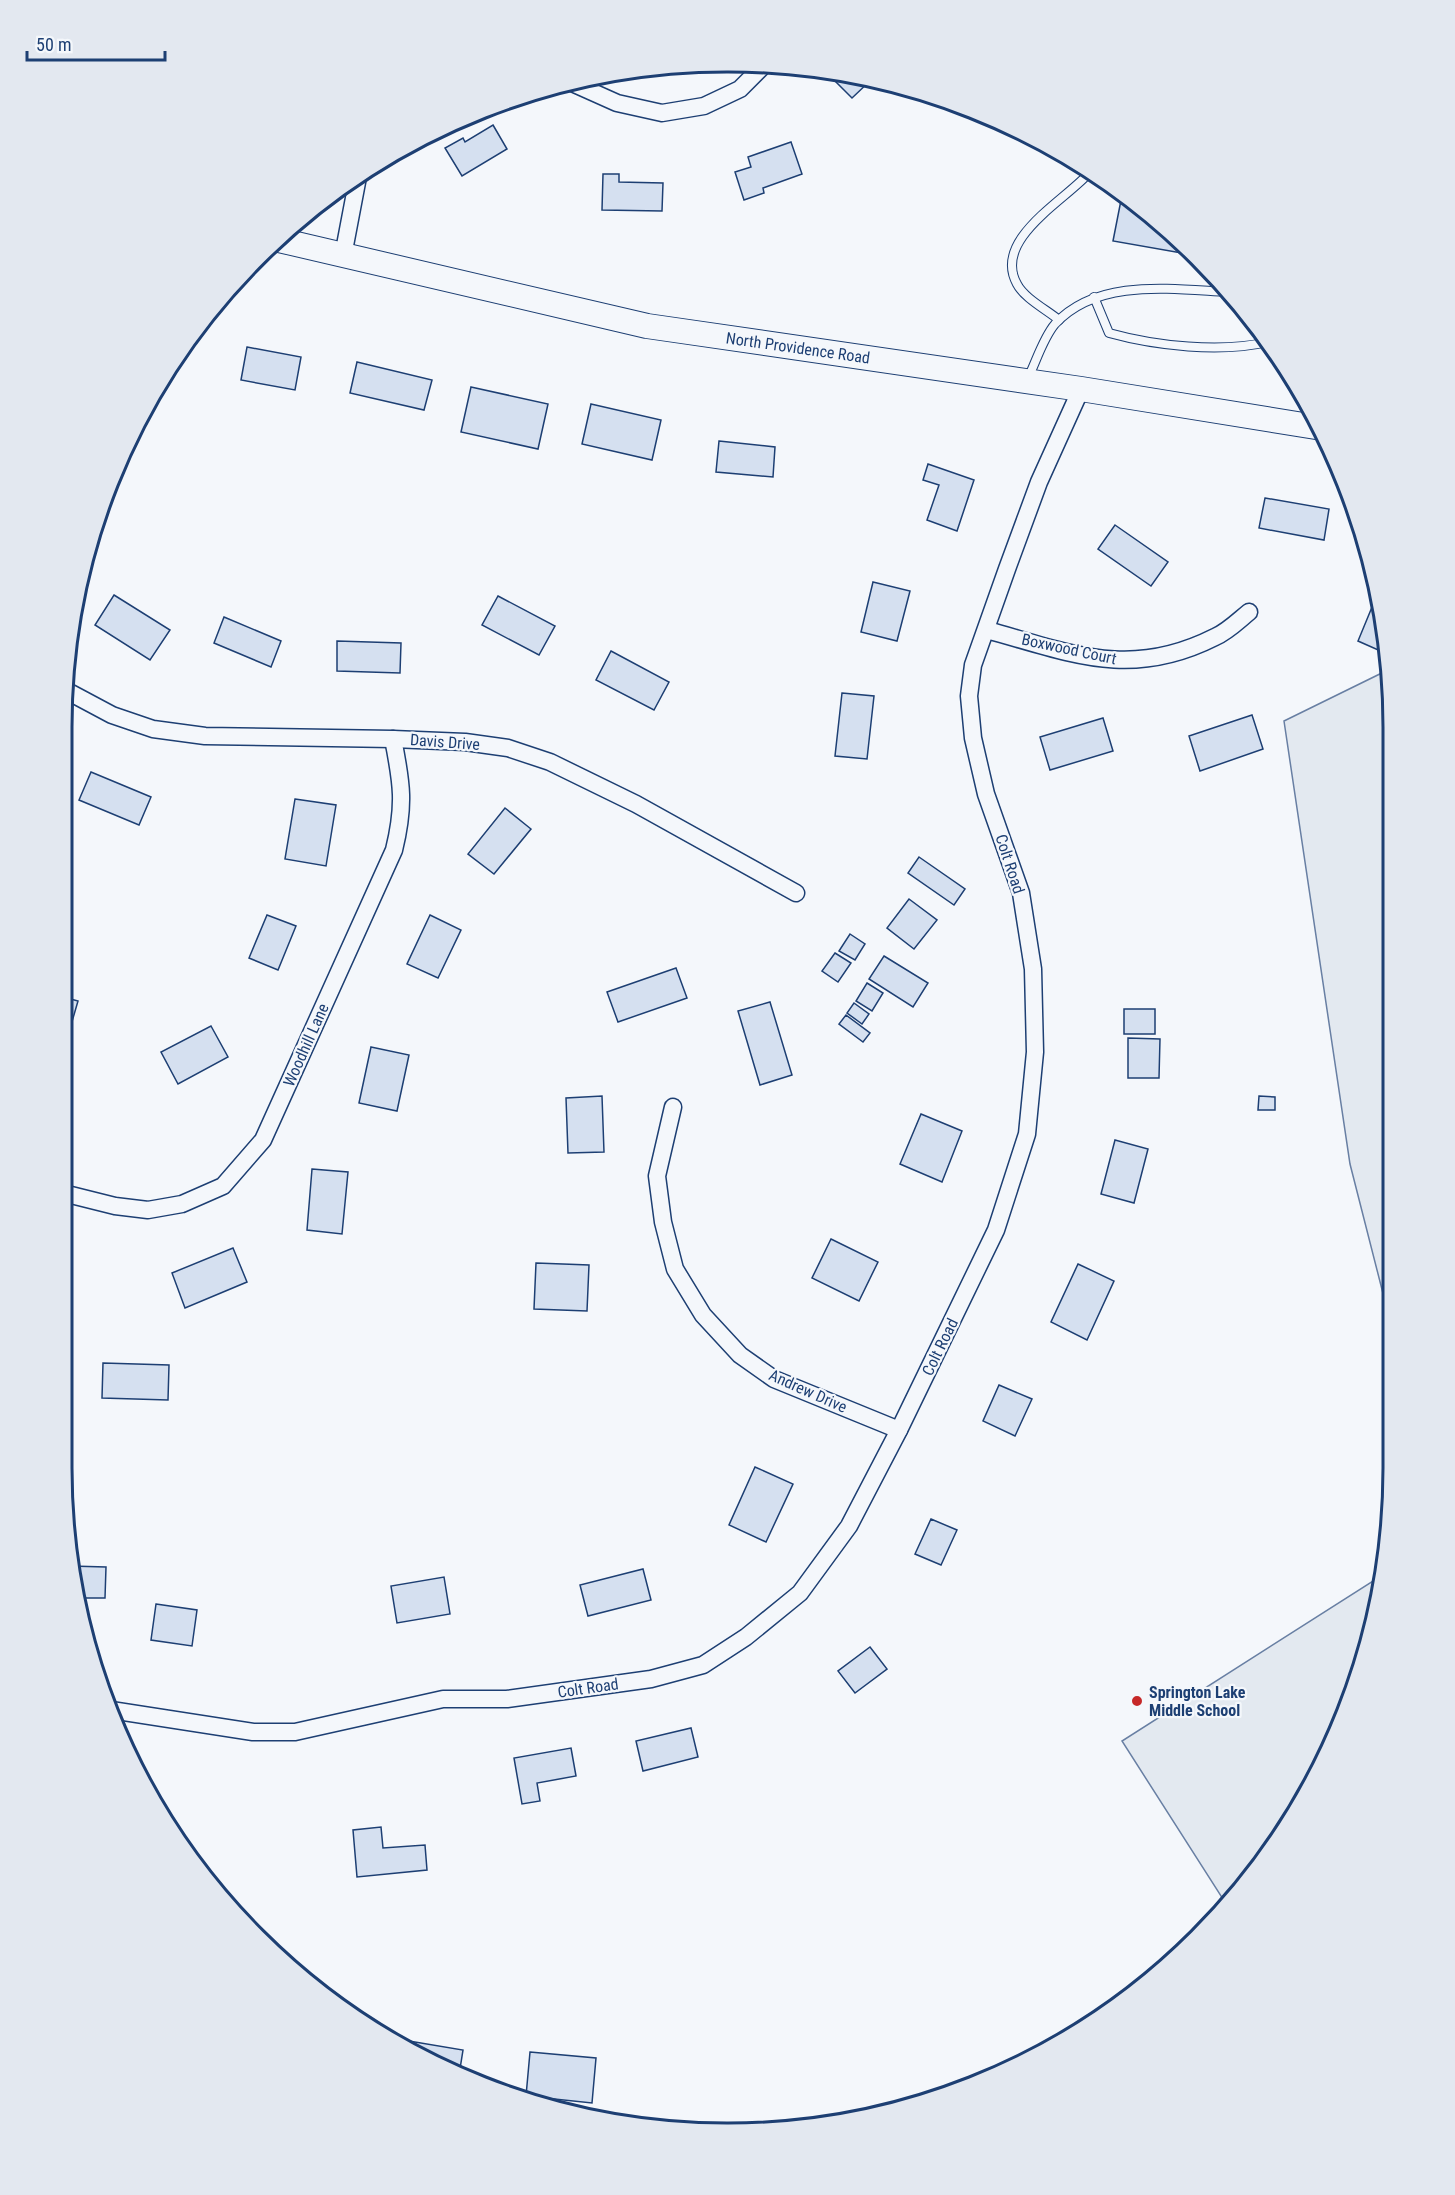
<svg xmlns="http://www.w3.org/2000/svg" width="1455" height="2195" viewBox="0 0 1455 2195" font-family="'Roboto Condensed',sans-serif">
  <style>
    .green { fill: #e3e9f0; stroke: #687fa3; stroke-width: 1.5 }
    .building { fill: #d5e0f0; stroke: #1d3f73; stroke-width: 1.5 }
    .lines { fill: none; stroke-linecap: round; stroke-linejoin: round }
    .service-casing { stroke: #1d3f73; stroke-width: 10 }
    .minor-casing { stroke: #1d3f73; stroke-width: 19 }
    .secondary-casing { stroke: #1d3f73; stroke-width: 26 }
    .service { stroke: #f4f7fb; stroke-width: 8 }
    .minor { stroke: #f4f7fb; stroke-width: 16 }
    .secondary { stroke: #f4f7fb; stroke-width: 24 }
    .poi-dot { fill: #c62828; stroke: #f4f7fb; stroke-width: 2 }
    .labels { text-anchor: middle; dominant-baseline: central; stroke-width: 4.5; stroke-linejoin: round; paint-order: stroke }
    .street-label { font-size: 16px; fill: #1d3f73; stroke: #f4f7fb }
    .poi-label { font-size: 16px; font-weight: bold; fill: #1d3f73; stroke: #f4f7fb; text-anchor: start }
    .rim { fill: none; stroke: #1d3f73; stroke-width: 3 }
  </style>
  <rect width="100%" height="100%" fill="#f4f7fb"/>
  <g class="green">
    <polygon points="1390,669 1392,684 1389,1317 1350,1164 1284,721"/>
    <polygon points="1384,1574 1371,1640 1325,1762 1228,1907 1122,1741"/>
  </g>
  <g class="building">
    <polygon points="831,71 871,80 852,98 828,74"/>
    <polygon points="493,125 507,149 462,176 445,148 463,138 465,142"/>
    <polygon points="791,142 802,174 763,188 764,193 744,200 735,172 751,167 748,157"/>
    <polygon points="603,174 619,174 619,182 663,183 662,211 602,210"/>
    <polygon points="1122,195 1167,227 1193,255 1113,241"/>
    <polygon points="247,347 301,357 295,390 241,380"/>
    <polygon points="357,362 432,380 424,410 350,393"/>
    <polygon points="471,387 548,404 538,449 461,432"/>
    <polygon points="591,404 661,420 652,460 582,444"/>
    <polygon points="719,441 775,447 773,477 716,472"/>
    <polygon points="928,464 974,480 957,531 927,520 939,485 923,480"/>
    <polygon points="1265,498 1329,509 1324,540 1259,528"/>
    <polygon points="1115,525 1168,562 1151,586 1098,549"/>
    <polygon points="873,582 910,591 897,641 861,632"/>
    <polygon points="114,595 170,630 150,660 95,625"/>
    <polygon points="1377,595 1386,650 1385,653 1358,641"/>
    <polygon points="498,596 555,626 539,655 482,625"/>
    <polygon points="224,617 281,641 271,667 214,643"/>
    <polygon points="337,641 401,643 400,673 337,671"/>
    <polygon points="611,651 669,682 654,710 596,680"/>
    <polygon points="842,693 874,696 867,759 835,756"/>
    <polygon points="1252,715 1263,749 1200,771 1189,736"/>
    <polygon points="1103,718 1113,751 1050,770 1040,737"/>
    <polygon points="91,772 151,797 139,825 79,800"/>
    <polygon points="295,799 336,805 326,866 285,859"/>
    <polygon points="505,808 531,829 494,874 468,854"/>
    <polygon points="919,857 965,889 954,905 908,873"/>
    <polygon points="909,899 937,920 914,949 887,928"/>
    <polygon points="267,915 296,926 278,970 249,958"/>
    <polygon points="430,915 461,930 438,978 407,964"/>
    <polygon points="850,934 865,944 855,960 839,951"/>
    <polygon points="835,953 851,963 838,982 822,971"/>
    <polygon points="884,956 928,983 913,1007 869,979"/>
    <polygon points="676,968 687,998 618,1022 607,992"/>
    <polygon points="867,983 883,993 872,1011 856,1001"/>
    <polygon points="67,998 78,1001 69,1032 67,1031"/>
    <polygon points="770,1002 792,1075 760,1085 738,1011"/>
    <polygon points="854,1003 869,1014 862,1024 847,1013"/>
    <rect x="1124" y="1009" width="31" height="25"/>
    <polygon points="846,1015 870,1033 863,1042 839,1024"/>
    <polygon points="211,1026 228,1057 178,1084 161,1052"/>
    <polygon points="1128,1038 1160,1039 1159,1078 1128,1078"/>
    <polygon points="371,1047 409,1055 397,1111 359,1103"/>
    <polygon points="602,1096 604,1152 568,1153 566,1098"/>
    <polygon points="1259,1096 1275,1097 1275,1110 1258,1110"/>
    <polygon points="921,1114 962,1131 942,1182 900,1164"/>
    <polygon points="1115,1140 1148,1149 1134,1203 1101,1194"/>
    <polygon points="312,1169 348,1172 342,1234 307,1230"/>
    <polygon points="831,1239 878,1262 859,1301 812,1278"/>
    <polygon points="233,1248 247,1282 185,1308 172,1273"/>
    <polygon points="536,1263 589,1265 587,1311 534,1309"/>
    <polygon points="1078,1264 1114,1281 1087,1340 1051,1322"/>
    <polygon points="103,1363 169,1365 168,1400 102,1398"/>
    <polygon points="999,1385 1032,1399 1015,1436 983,1421"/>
    <polygon points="755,1467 793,1484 766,1542 729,1525"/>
    <polygon points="931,1519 957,1530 941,1565 915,1554"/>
    <polygon points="70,1566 106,1567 105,1598 77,1598"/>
    <polygon points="643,1569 651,1600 588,1616 580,1585"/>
    <polygon points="444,1577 450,1614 397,1623 391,1586"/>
    <polygon points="156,1604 197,1610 192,1646 151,1640"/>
    <polygon points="870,1647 887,1669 855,1693 838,1671"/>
    <polygon points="691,1728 698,1757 643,1771 636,1741"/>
    <polygon points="571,1748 576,1776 537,1783 540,1801 522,1804 514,1758"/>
    <polygon points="381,1827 383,1848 425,1845 427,1870 357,1877 353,1830"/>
    <polygon points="403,2040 463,2050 459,2075 403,2042"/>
    <polygon points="530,2052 596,2058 592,2103 526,2096"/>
  </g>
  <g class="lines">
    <g class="service-casing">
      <g id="service">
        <path d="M 1094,297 L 1109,333 C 1156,346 1220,353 1268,342"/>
        <path d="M 1059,320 C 1047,310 1024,298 1017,284 C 992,239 1066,200 1090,172"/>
        <path d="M 1028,378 C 1036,362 1043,338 1055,324 C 1097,278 1171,289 1227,292"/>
      </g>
    </g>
    <g class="minor-casing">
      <g id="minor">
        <polyline points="570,82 617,103 662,113 704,106 740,89 763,66"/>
        <polyline points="343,256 358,177"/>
        <path d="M 987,630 C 1071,653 1130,680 1215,637 C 1227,632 1238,621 1249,612"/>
        <polyline points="67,691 112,715 153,729 205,736 393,739 465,742 508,748 550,762 636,804 796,893"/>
        <polyline points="673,1107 657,1176 663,1222 675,1269 703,1315 740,1355 774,1379 899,1430"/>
        <path d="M 67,1194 L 115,1206 L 148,1210 L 182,1204 L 223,1186 L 263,1140 L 394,850 C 405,805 402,784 393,739"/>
        <polyline points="111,1710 253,1732 295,1732 443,1699 507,1699 651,1679 703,1665 746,1637 800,1593 849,1526 899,1430 996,1230 1027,1134 1035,1052 1033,969 1021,893 986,794 973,738 969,696 973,665 1007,569 1039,482 1081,389"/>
      </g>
    </g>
    <g class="secondary-casing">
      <polyline id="secondary" points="279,240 647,326 1081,389 1322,428"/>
    </g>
    <use href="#service" class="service"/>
    <use href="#minor" class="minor"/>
    <use href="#secondary" class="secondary"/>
  </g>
  <circle class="poi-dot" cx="1137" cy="1701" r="6"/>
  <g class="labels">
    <g class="street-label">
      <text transform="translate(798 348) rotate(8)">North Providence Road</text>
      <text transform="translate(1069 649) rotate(12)">Boxwood Court</text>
      <text transform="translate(445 742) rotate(4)">Davis Drive</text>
      <text transform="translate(1010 864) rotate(72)">Colt Road</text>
      <text transform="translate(306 1045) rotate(-66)">Woodhill Lane</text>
      <text transform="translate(940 1347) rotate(-64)">Colt Road</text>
      <text transform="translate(808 1391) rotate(24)">Andrew Drive</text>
      <text transform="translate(588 1688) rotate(-8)">Colt Road</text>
    </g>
    <g class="poi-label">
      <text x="1149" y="1692">Springton Lake<tspan x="1149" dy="18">Middle School</tspan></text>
    </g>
  </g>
  <path d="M0 0H1455V2195H0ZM727 72H728A655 655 0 0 1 1383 727V1468A655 655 0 0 1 728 2123H727A655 655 0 0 1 72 1468V727A655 655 0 0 1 727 72Z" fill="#e3e8f0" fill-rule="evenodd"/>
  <path class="rim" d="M727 72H728A655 655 0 0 1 1383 727V1468A655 655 0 0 1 728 2123H727A655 655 0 0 1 72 1468V727A655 655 0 0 1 727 72Z"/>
  <path d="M27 51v9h138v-9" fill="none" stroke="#1d3f73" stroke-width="3"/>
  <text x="36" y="51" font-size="18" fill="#1d3f73" stroke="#f4f7fb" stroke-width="4.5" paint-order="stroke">50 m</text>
</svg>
